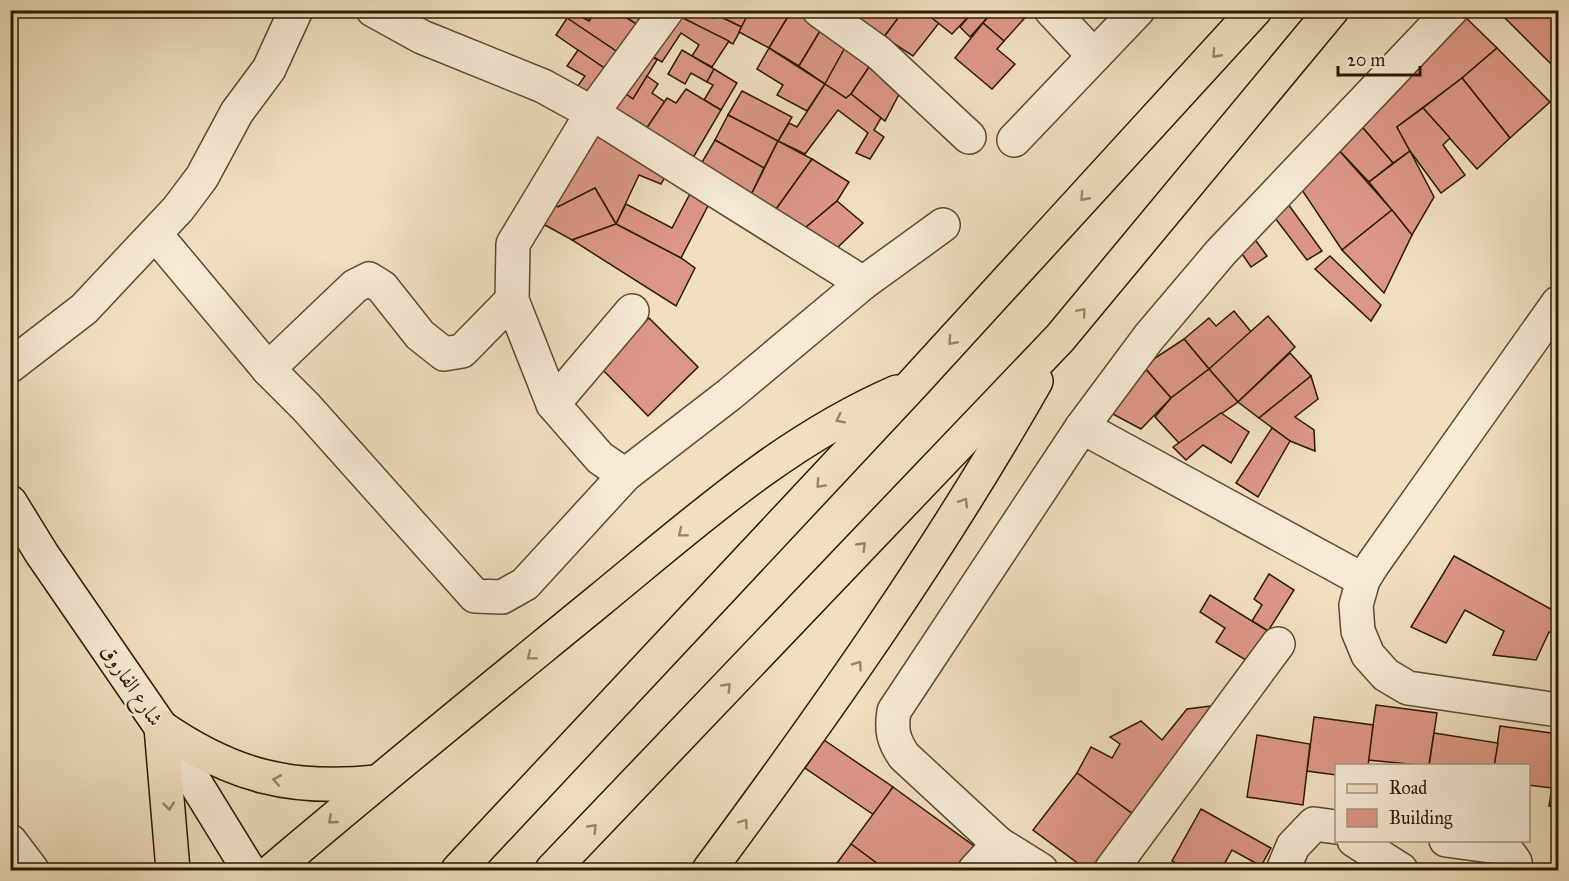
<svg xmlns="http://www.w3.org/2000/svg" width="1569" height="881" viewBox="0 0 1569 881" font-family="'IM FELL Great Primer',Amiri,serif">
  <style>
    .building { fill: #dd9787; stroke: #2c1a00; stroke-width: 1.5 }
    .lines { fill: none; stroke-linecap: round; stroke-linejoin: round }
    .street-casing { stroke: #5d4b30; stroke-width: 36 }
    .secondary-casing { stroke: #2c1a00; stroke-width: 36 }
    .primary-casing { stroke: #2c1a00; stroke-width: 36 }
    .street { stroke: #f6ead6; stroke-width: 33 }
    .secondary { stroke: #f6ead6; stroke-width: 33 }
    .primary { stroke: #f1dfc0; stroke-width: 33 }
    .oneway { stroke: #98866a }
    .labels { text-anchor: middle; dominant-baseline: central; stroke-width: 4.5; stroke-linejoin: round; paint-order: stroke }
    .street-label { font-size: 21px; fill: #2c1a00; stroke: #f6ead6 }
  </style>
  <rect width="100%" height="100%" fill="#f1dfc0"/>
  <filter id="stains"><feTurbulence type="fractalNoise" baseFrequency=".00333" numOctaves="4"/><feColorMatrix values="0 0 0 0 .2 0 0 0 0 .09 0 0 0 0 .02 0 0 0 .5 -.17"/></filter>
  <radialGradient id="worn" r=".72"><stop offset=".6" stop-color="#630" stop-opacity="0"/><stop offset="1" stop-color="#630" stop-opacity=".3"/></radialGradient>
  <g class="building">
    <polygon points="574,10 604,10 602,14 596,11 589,21"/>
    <polygon points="604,10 615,10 647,31 628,59 567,18 573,12 589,21 596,11 602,14"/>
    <polygon points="632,10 663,10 647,31 626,17"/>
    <polygon points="684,10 701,10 714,18 717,15 742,27 733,44 680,17"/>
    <polygon points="701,10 750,10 742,27 717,15 714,18"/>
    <polygon points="750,10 792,10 769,48 739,32"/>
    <polygon points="792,10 811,10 826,21 799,66 769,48"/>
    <polygon points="862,10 904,10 878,45 850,26"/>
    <polygon points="904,10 922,10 939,23 913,56 884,37"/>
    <polygon points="922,10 965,10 970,15 952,34"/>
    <polygon points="965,10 994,10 970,37 960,27 970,15"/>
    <polygon points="994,10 1032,10 1004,41 983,23"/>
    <polygon points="1497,10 1558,10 1558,71"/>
    <polygon points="671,12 729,41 712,67 692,56 699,45 681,33 662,62 642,50"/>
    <polygon points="1461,13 1497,48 1462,78 1397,127 1410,151 1393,163 1357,121"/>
    <polygon points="567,18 628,59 616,76 556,35"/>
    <polygon points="826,21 850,40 825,84 799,66"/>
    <polygon points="983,23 1004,41 997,49 1015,64 992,89 955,58"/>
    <polygon points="849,40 875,58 851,94 846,98 825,84"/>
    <polygon points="769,48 825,84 807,111 777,95 783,85 757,69"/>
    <polygon points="1497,48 1550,102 1510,138 1462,78"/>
    <polygon points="578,50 616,76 593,106 572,94 585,76 567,66"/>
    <polygon points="642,50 657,60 633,99 616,87"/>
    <polygon points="682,50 714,69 707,82 691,73 685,84 668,74"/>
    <polygon points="875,58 906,81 885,121 851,94"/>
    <polygon points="714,69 737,83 721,110 704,100 713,85 707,82"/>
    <polygon points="647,76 658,84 652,93 665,102 642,135 601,107 616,87 633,99"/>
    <polygon points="1462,78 1510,138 1477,169 1423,108"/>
    <polygon points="825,84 846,98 851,94 881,118 874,130 884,137 870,159 856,153 868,133 838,110 805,154 778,141 789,123 797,127"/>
    <polygon points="686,89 721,110 690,163 642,135 667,98 676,103"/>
    <polygon points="742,91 792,117 778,141 728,115"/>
    <polygon points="1423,108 1450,138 1443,145 1465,175 1441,193 1410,151 1397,127"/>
    <polygon points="728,115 778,141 764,168 715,140"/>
    <polygon points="1357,121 1393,163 1369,182 1335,146"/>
    <polygon points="591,126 670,168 661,184 639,175 616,224 595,188 558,207 546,201"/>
    <polygon points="715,140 764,168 749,199 698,169"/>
    <polygon points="778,141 812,159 774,212 749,199"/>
    <polygon points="1335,146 1392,210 1342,250 1292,175"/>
    <polygon points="1410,151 1434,197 1412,235 1369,182"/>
    <polygon points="812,159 849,182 837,201 805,228 774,212"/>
    <polygon points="595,188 616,224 572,240 545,225 540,230 546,201 558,207"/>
    <polygon points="693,188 712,198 681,258 616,224 626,204 672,228"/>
    <polygon points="837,201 863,223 837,248 805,228"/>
    <polygon points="1288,204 1322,251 1307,260 1272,214"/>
    <polygon points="1392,210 1412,235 1384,293 1342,250"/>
    <polygon points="616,224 681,258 695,268 676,306 572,240"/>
    <polygon points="1251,234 1267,256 1251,267 1236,245"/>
    <polygon points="1330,256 1381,305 1371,321 1315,269"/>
    <polygon points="1234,311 1252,333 1209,369 1184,339 1209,318 1216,326"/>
    <polygon points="1268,316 1295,347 1238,402 1209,369"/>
    <polygon points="649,318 698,367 648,416 599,366"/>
    <polygon points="1184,339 1209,369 1171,398 1143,366"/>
    <polygon points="1290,353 1311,376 1259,418 1238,402"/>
    <polygon points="1143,366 1171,398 1141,429 1098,406"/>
    <polygon points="1209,369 1238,402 1179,443 1155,417 1171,398"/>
    <polygon points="1311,376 1318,399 1295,417 1314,430 1315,451 1290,441 1259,418"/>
    <polygon points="1221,413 1249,432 1231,463 1203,445 1186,460 1173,447"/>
    <polygon points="1272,428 1290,441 1258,497 1236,483"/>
    <polygon points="1454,556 1558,613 1558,634 1549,632 1536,660 1493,655 1504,631 1465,610 1446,643 1411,627"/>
    <polygon points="1269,574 1294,590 1268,631 1252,621 1262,605 1254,599"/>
    <polygon points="1210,595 1268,631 1249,662 1216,642 1225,628 1200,612"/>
    <polygon points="1376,705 1437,713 1429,766 1368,760"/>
    <polygon points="1211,706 1134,815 1077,773 1091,747 1112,758 1120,744 1110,737 1141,721 1162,740 1187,709"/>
    <polygon points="1314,717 1373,725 1368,766 1336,766 1336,775 1307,771"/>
    <polygon points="1500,726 1558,734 1552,788 1528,785 1528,766 1494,766"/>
    <polygon points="1434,733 1498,743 1494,766 1429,766"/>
    <polygon points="1257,735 1310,744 1303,805 1247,797"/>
    <polygon points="824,740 893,787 874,815 805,768"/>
    <polygon points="1558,750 1558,807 1549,806"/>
    <polygon points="1077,773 1134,815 1092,870 1087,870 1033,830"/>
    <polygon points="893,787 974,846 955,870 886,870 851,844"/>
    <polygon points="1201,809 1271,848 1261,866 1232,850 1221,870 1189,870 1172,861"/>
    <polygon points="851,844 886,870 832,870"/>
  </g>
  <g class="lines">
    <g class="street-casing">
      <g id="street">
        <polyline points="373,10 422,37 543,86 592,113 863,283"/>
        <polyline points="819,10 879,53 969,137"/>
        <polyline points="1051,10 1094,56"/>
        <polyline points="1014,140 1138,10"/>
        <polyline points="156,235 268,369 306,407 475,596 502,597 525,584 625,475 730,394 863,283 943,225"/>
        <polyline points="1558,303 1373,564 1363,580 1356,605 1358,631 1368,655 1386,675 1408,688 1558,710"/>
        <polyline points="10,366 84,309 178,209 202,177 237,112 269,69 296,10"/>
        <polyline points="268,369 355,286 369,279 382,287 420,335 444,354 462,351 512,300"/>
        <polyline points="553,404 632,311"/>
        <polyline points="1082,427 1363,580"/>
        <polyline points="625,475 600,458 553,404 512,300 513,244 592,113 667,10"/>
        <polyline points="1354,840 1401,870"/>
        <polyline points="1446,840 1505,848 1515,862 1516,870"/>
        <polyline points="10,841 32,870"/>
        <polyline points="975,870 999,844"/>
        <path d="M 1041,870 L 999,844 L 904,756 C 893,740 891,730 894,711 L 1082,427 L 1149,337 L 1221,252 L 1451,10"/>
        <polyline points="1111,870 1278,644"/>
        <polyline points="1283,870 1293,846 1314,824 1336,827"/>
      </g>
    </g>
    <g class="secondary-casing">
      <polyline id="secondary" points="10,502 42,554 161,727 249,870"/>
    </g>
    <g class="primary-casing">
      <g id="primary">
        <path d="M 161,727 C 232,776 291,791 377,782"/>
        <polyline points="161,727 173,870"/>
        <path d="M 273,870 C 381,778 491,689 601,599 C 695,522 784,441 897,392"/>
        <polyline points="458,870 912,385 1255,10"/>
        <polyline points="552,870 1060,338 1332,10"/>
        <path d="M 709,870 C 826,712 939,552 1036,381"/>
      </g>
    </g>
    <use href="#street" class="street"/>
    <use href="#secondary" class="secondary"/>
    <use href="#primary" class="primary"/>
  </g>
  <defs><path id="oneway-chevron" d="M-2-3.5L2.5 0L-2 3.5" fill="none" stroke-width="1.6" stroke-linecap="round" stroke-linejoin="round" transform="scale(1.5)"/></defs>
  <g class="oneway">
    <use href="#oneway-chevron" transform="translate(1216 54) rotate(132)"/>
    <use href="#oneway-chevron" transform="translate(1084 197) rotate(132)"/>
    <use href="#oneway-chevron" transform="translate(1082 312) rotate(-50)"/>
    <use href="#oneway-chevron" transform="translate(952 341) rotate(132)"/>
    <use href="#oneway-chevron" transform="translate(840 419) rotate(153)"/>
    <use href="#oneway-chevron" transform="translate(820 484) rotate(133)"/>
    <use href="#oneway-chevron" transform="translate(964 502) rotate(-58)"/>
    <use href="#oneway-chevron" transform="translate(682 533) rotate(141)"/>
    <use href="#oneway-chevron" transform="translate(862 546) rotate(-46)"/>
    <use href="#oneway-chevron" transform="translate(531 656) rotate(141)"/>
    <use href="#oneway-chevron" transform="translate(858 665) rotate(-55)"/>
    <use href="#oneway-chevron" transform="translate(727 687) rotate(-46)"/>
    <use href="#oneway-chevron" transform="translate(277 780) rotate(-170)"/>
    <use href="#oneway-chevron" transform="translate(169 806) rotate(84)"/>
    <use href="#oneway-chevron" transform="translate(332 820) rotate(139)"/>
    <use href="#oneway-chevron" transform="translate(744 823) rotate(-54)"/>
    <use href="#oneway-chevron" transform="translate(593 828) rotate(-46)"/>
  </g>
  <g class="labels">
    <g class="street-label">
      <text transform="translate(132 685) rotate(56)">شارع الفاروق</text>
    </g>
  </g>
  <rect width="1569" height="881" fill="none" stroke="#f1dfc0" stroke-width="36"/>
  <rect x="12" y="12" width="1545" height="857" fill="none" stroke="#2c1a00" stroke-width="3"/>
  <rect x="18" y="18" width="1533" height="845" fill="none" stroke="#2c1a00" stroke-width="1.5"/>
  <rect x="1335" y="764" width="195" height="78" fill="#f6ead6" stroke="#a59780" stroke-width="1.5"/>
  <rect x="1347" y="784" width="30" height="9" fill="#f1dfc0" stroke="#a59780" stroke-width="1.5"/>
  <text x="1389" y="794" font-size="18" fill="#2c1a00">Road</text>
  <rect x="1347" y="809" width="30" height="18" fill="#dd9787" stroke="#a59780" stroke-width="1.5"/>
  <text x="1389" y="824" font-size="18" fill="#2c1a00">Building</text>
  <path d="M1338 66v9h82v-9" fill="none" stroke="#2c1a00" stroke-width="3"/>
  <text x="1347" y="66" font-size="18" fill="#2c1a00" stroke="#f6ead6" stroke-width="4.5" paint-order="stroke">20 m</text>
  <rect width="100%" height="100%" filter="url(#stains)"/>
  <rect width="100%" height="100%" fill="url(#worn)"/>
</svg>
